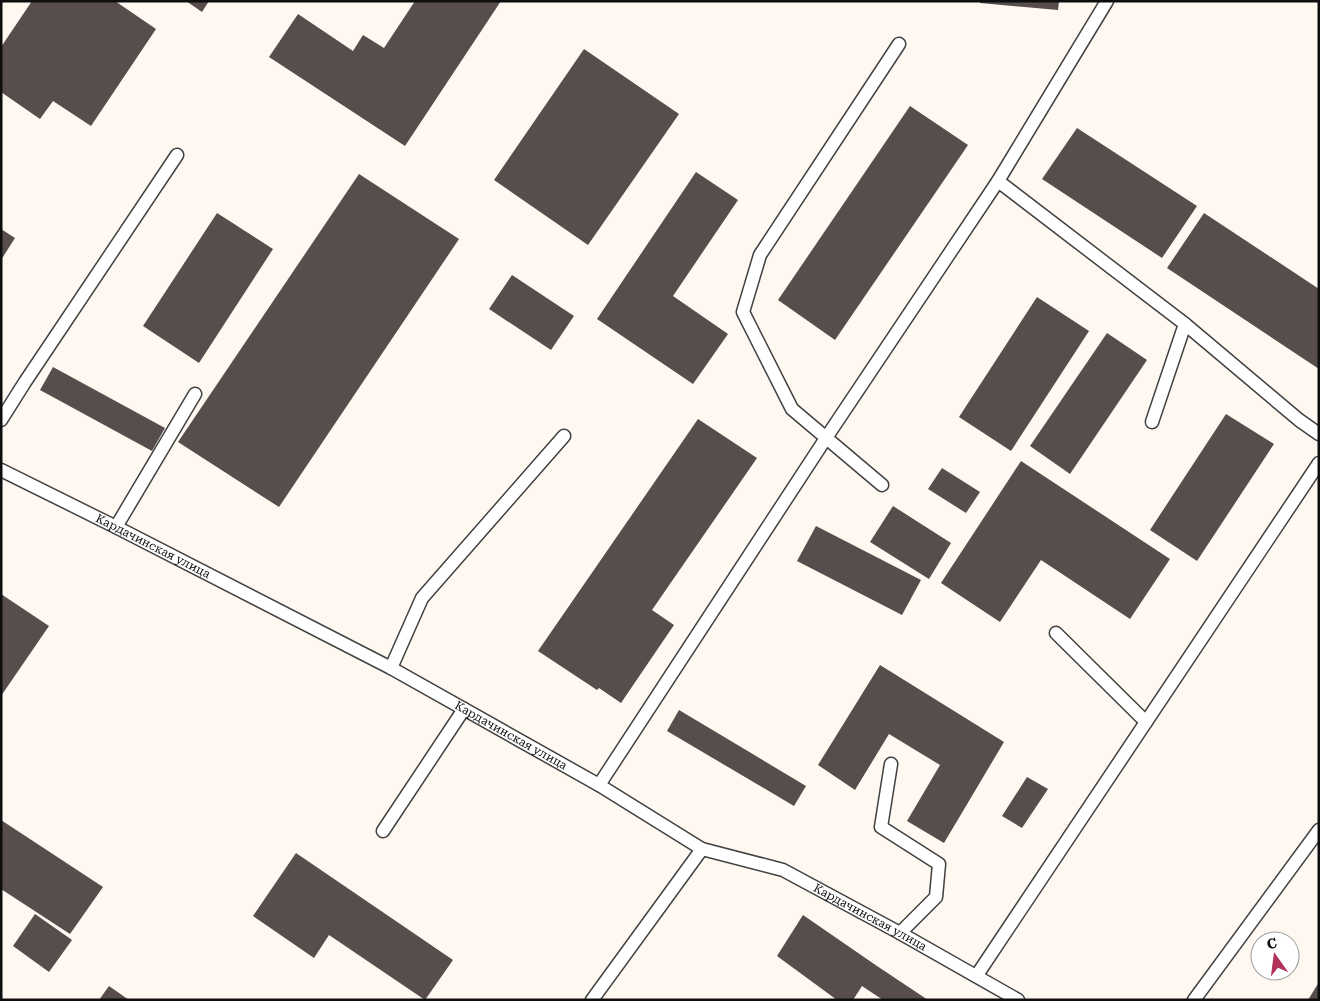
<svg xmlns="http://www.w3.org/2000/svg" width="1320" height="1001" viewBox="0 0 1320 1001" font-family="'Roboto Serif',serif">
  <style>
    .building { fill: #564d4c }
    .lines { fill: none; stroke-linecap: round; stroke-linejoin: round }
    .lane-casing { stroke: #414141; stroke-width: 15 }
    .lane { stroke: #fff; stroke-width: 12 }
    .labels { text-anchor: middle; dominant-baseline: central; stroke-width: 5; stroke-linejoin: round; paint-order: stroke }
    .street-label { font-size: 12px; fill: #0e0e0e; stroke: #fff }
  </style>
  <rect width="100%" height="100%" fill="#fef8f1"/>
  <g class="building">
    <polygon points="32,1 115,1 156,29 91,126 53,101 40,119 1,92 1,47"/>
    <polygon points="186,1 209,1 202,12"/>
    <polygon points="415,1 501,1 405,146 269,57 298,14 353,51 363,35 384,48"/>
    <polygon points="980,1 1059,1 1058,10 980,3"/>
    <polygon points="584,49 679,114 588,245 494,180"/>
    <polygon points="910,106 968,145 835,340 778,300"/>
    <polygon points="1077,128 1197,206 1162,258 1042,179"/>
    <polygon points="696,172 738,200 673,296 728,334 693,384 597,319"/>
    <polygon points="359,174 459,239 279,507 178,442"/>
    <polygon points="217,213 273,249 199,363 143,326"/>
    <polygon points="1204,213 1319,289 1319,369 1167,268"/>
    <polygon points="1,229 15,238 1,260"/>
    <polygon points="512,275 574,316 551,350 489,309"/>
    <polygon points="1037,297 1089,331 1011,451 959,417"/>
    <polygon points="1107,333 1147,360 1070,474 1030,446"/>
    <polygon points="53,367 165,428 152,451 40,390"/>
    <polygon points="1226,414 1274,444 1197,561 1150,530"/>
    <polygon points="698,419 757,458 652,610 674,625 621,703 599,688 597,690 538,651"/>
    <polygon points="1021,461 1170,559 1130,619 1041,560 1000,622 941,583"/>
    <polygon points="942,468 980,492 966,513 928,489"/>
    <polygon points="893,506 951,543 929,579 870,542"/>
    <polygon points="816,526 921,580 902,615 797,561"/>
    <polygon points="1,594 49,626 1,696"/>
    <polygon points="880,665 1004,742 944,843 907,821 940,765 889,734 855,790 818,765"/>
    <polygon points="679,710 806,786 794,806 667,731"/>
    <polygon points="1027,777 1048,789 1022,828 1002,816"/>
    <polygon points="1,820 103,887 70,934 1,889"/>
    <polygon points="296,853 453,960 425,1000 329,935 314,958 253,916"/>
    <polygon points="35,914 72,940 49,972 13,946"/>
    <polygon points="803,915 877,966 928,1000 883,1000 862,986 853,1000 837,1000 777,956"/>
    <polygon points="1319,982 1319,1000 1308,1000"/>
    <polygon points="109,986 129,1000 99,1000"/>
  </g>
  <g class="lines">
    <g class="lane-casing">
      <g id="lane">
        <polyline points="998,181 1185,324 1299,420 1319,434"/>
        <polyline points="1,420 25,382 177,155"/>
        <polyline points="1152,422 1185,324"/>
        <path id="s1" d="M 1,470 L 116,527 L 391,668 L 599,785 L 702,849 L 783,870 L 900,933 L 1018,1000"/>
        <polyline points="882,485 792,409 743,312 760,255 899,44"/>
        <polyline points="116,527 195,394"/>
        <polyline points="1056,633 1146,722"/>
        <polyline points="391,668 422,598 564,436"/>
        <polyline points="891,764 881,827 939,864 936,897 900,933"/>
        <polyline points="599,785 826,438 998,181 1107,1"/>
        <polyline points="383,831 464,709"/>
        <polyline points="977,975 1319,463"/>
        <polyline points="592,1000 702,849"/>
        <polyline points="1194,1000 1319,830"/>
      </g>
    </g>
    <use href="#lane" class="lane"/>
  </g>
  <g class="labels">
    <g class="street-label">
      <text stroke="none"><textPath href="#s1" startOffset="170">Кардачинская улица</textPath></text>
      <text stroke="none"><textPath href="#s1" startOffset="575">Кардачинская улица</textPath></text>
      <text stroke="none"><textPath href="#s1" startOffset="980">Кардачинская улица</textPath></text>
    </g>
  </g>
  <rect width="1320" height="1001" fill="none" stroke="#0e0e0e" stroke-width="5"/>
  <g transform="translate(1275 956) rotate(346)"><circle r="24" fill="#ffffff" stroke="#9f9f9f"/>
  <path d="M0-4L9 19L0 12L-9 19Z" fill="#b33259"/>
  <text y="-8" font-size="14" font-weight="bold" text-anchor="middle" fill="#0e0e0e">С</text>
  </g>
</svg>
